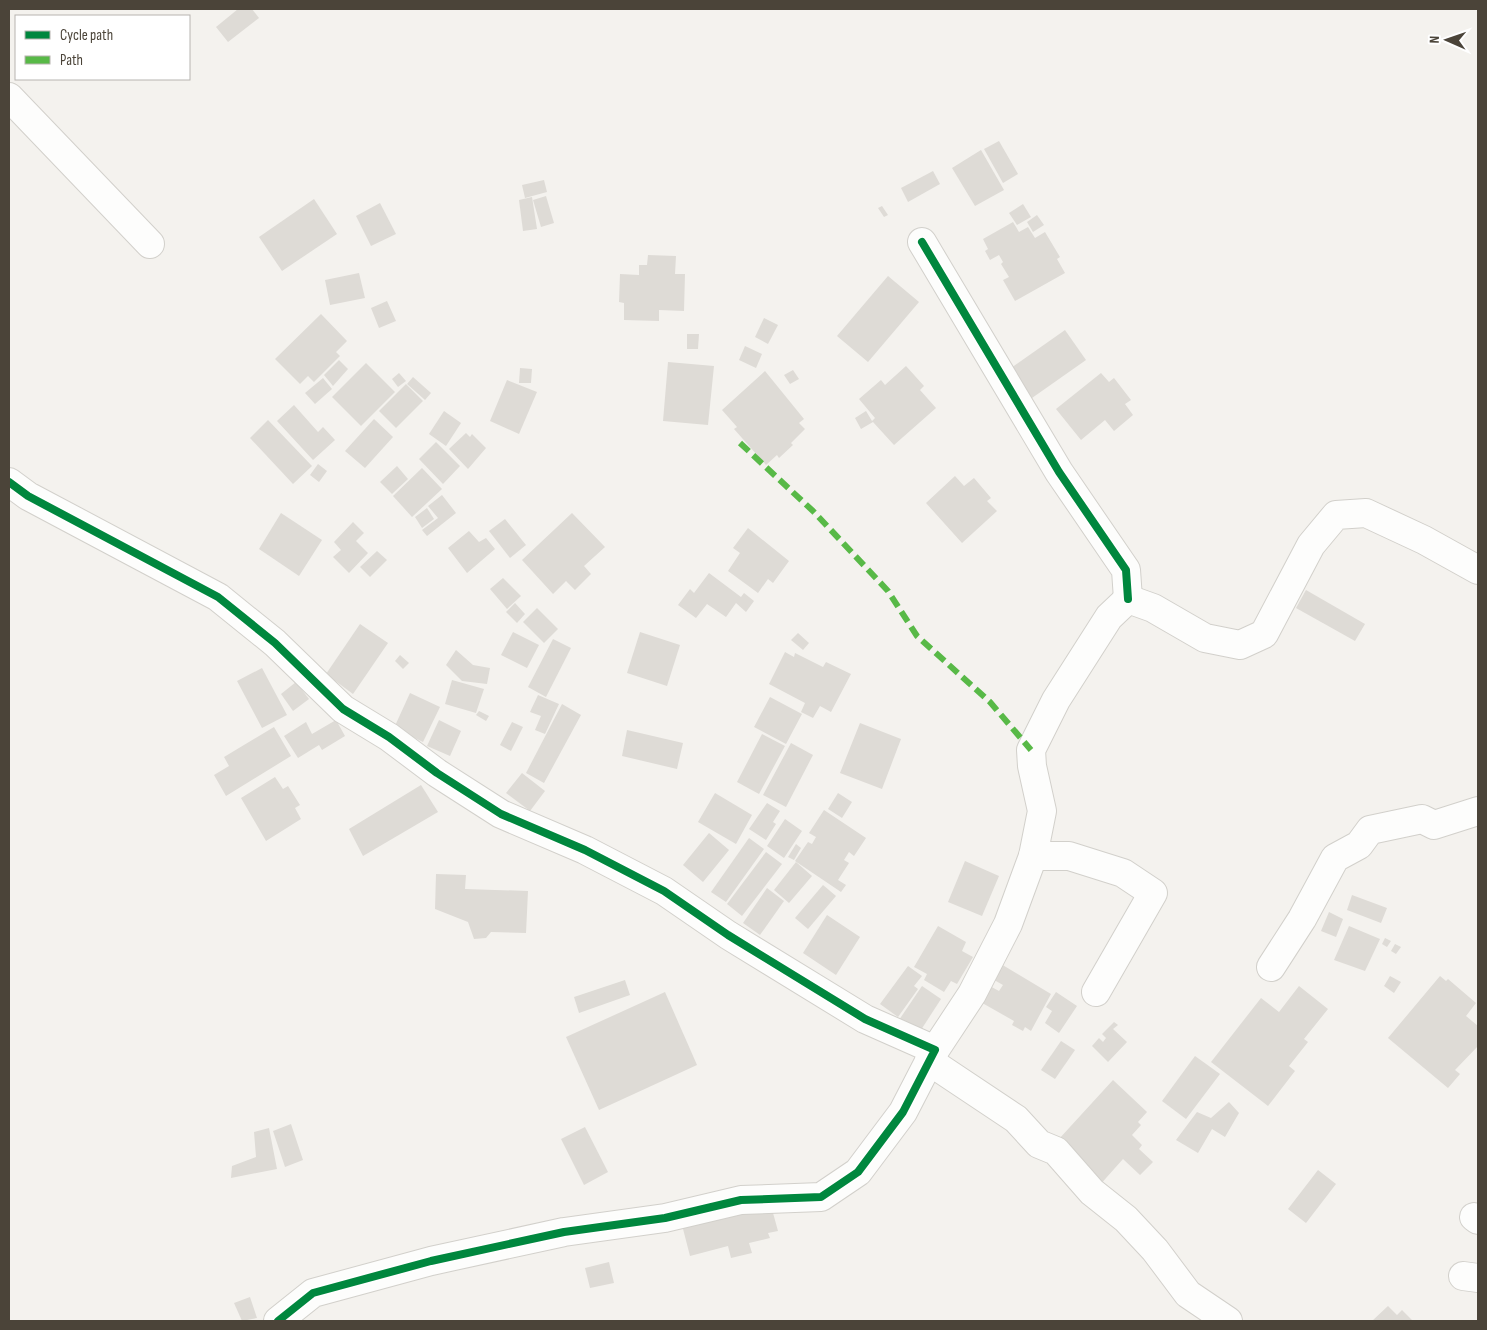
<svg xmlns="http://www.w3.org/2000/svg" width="1487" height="1330" viewBox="0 0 1487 1330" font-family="'Sofia Sans Condensed',sans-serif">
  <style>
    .building { fill: #dedbd6 }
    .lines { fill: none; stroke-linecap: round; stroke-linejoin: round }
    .minor-casing { stroke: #d2d0cb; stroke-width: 30 }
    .minor { stroke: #fdfdfc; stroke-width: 28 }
    .quiet { stroke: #58b947; stroke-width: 6; stroke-dasharray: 12 6; stroke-linecap: butt }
    .cycleway-casing { stroke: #fff; stroke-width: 11 }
    .cycleway { stroke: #00873e; stroke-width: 8 }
  </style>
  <rect width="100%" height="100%" fill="#f4f2ee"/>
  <g class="building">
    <polygon points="238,9 252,9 259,18 228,42 216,27"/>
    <polygon points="999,141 1018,174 1003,183 984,149"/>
    <polygon points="981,150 1004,190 975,206 952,168"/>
    <polygon points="933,171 940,184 908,202 901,188"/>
    <polygon points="544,180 547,192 525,198 522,185"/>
    <polygon points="546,196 554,223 541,227 533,200"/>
    <polygon points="532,197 537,229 523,231 519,200"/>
    <polygon points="314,199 337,234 282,271 259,237"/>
    <polygon points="380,203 396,234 371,246 356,216"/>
    <polygon points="1023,204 1031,217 1017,225 1009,213"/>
    <polygon points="882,206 888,215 884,217 878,208"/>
    <polygon points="1037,215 1044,225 1033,232 1027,222"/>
    <polygon points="1013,222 1019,232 1028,227 1035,238 1045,232 1060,257 1057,259 1065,273 1015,301 1003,280 1009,277 1001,264 1003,262 999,255 990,260 985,251 988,249 983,239"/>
    <polygon points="648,255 676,256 675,274 685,274 684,311 659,310 659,321 624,320 624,303 619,302 620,274 639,275 639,265 647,265"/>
    <polygon points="359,273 365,298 330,305 325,280"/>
    <polygon points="888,276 919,302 868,362 837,336"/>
    <polygon points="387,301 396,321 379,328 371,308"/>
    <polygon points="321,314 347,341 336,352 340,356 314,382 308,376 300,384 275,359"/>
    <polygon points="764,318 778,325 768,344 755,337"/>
    <polygon points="1065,330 1086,360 1032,398 1011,368"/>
    <polygon points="687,334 699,334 698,349 687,349"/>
    <polygon points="745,346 762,354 756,368 739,360"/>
    <polygon points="339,360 348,369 333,386 324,375"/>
    <polygon points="668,362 714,366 708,425 663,421"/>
    <polygon points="366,363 395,392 361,426 332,397"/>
    <polygon points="906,366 924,386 920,390 936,408 894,445 873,422 861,429 855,418 866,411 872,421 875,418 859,399 881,380 885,385"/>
    <polygon points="520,368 532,369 531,383 519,383"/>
    <polygon points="793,370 799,379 790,384 784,375"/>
    <polygon points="765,371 804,419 799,423 805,429 791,443 793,445 779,458 777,455 766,465 734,429 737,427 722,410"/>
    <polygon points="399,373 406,381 398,387 392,379"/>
    <polygon points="1101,373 1109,382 1114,378 1131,400 1125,404 1133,415 1114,431 1105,420 1081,440 1056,409"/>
    <polygon points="413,377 431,393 425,400 407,384"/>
    <polygon points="323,378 332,389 315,404 305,393"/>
    <polygon points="507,380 537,392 519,434 490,421"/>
    <polygon points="406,384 423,401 396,428 379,411"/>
    <polygon points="294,405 318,432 323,427 335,440 313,460 277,421"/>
    <polygon points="444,411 461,423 446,446 429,434"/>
    <polygon points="374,419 393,437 365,468 345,451"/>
    <polygon points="268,420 312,466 293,484 250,438"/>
    <polygon points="466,433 470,437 472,434 486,448 468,469 449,449"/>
    <polygon points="436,442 460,466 443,484 419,459"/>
    <polygon points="318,464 327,471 319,482 310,475"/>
    <polygon points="397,466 408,479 392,494 380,482"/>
    <polygon points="422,468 442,489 412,517 393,496"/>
    <polygon points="955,476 964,486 974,478 991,498 987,501 997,511 962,543 926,503"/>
    <polygon points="442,495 456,513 427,536 422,530 438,518 428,506"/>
    <polygon points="427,508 434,519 422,528 415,517"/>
    <polygon points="281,513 322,540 299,576 259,549"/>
    <polygon points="572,513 605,547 584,566 591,574 575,590 566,581 553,594 522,560"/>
    <polygon points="505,519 526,545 510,558 489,531"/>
    <polygon points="353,522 364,533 356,541 368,553 349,573 333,557 341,550 334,542"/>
    <polygon points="748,528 789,561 773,583 768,579 758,593 728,571 740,553 733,548"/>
    <polygon points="469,531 479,542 486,538 495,549 467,573 448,548"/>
    <polygon points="377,551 387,560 370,577 360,567"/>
    <polygon points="709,573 741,597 744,593 754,601 746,612 736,603 726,617 707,604 696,618 678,605 690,589 694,593"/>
    <polygon points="503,578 521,596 507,609 490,589"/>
    <polygon points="1306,590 1365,624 1355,641 1296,608"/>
    <polygon points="515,603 525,614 517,623 506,612"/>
    <polygon points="537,608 558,629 544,643 523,622"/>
    <polygon points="360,624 388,643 353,694 326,674"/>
    <polygon points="513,632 539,645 527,668 501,655"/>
    <polygon points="640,632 680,645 667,686 627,673"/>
    <polygon points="798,633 809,643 803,650 791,640"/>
    <polygon points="553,639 571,648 546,697 528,687"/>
    <polygon points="456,650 473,665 490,668 487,684 462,681 446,665"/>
    <polygon points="785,652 794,657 795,653 823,667 826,662 851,674 831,712 820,706 813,718 801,712 805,703 769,684"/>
    <polygon points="400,655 409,663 403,669 395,661"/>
    <polygon points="262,668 287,715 262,728 237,681"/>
    <polygon points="452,680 484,689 476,713 445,704"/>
    <polygon points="296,682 309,699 293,711 281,694"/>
    <polygon points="410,693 440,707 423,742 394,728"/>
    <polygon points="538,695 559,704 545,734 535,730 541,716 530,712"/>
    <polygon points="770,697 802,714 786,744 754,727"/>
    <polygon points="562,704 581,715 544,783 526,773"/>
    <polygon points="479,711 489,716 486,721 476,715"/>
    <polygon points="336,720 345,736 322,750 319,745 298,758 284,736 306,722 312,734"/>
    <polygon points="439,720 461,731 450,756 427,746"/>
    <polygon points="512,722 523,727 511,751 500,745"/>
    <polygon points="860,723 901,739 882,789 840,773"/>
    <polygon points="274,727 291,756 226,796 214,775 229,766 224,757"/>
    <polygon points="627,730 683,743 677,769 622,756"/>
    <polygon points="762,734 785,746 759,794 737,782"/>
    <polygon points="791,743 813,755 786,807 763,795"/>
    <polygon points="522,773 545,791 530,811 506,793"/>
    <polygon points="275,777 283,789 288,786 300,805 295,808 301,819 266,841 241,798"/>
    <polygon points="421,785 438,812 363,856 349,829"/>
    <polygon points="715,793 752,815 736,844 698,822"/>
    <polygon points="838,793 852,802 842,818 828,809"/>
    <polygon points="767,803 780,811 773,822 776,824 766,840 749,829"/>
    <polygon points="824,810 866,838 854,856 849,852 844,860 849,863 838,880 846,885 841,892 795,861 808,842 812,844 816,837 809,833"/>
    <polygon points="785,819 802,831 784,858 767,846"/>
    <polygon points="709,833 729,850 703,882 683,865"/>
    <polygon points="749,838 764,849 726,902 711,892"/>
    <polygon points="796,844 801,848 794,860 788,857"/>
    <polygon points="766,852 782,864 742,916 727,904"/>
    <polygon points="965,861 999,876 982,916 948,902"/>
    <polygon points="796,862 812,876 789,903 774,890"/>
    <polygon points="436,874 466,875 465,889 528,891 526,933 491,932 486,938 474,939 468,922 435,909"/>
    <polygon points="823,885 836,896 808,929 795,918"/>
    <polygon points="767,888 784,901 760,935 743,923"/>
    <polygon points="1352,895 1387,908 1381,923 1347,910"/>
    <polygon points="1329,912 1343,919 1336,937 1321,931"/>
    <polygon points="827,915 860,937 836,975 803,953"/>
    <polygon points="938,926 966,942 962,951 973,957 957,984 951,981 944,992 924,980 927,974 914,967"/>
    <polygon points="1349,926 1380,939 1365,971 1334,960"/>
    <polygon points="1385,938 1391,941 1387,947 1382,944"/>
    <polygon points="1395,944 1401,947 1396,954 1391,951"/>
    <polygon points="996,961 1051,994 1031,1031 1025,1027 1023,1031 1012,1025 1014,1021 977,1000 986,984 999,991 1003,985 987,976"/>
    <polygon points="908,966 922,976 914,986 918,989 898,1017 880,1004"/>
    <polygon points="1390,976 1401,982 1394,993 1384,986"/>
    <polygon points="1440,976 1446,981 1448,979 1476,1003 1466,1016 1478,1026 1478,1046 1455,1070 1460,1074 1448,1088 1388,1038"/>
    <polygon points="625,980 630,995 579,1013 574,997"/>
    <polygon points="922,986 941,999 919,1033 899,1020"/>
    <polygon points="1299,986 1328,1009 1304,1039 1308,1042 1289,1066 1295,1071 1268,1106 1211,1062 1261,998 1279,1012"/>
    <polygon points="665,992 697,1065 599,1110 566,1037"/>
    <polygon points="1056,992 1077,1006 1059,1033 1045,1023 1052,1011 1046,1007"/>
    <polygon points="1114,1022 1118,1025 1113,1029 1127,1042 1108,1062 1092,1046 1099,1038 1103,1042 1106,1038 1102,1034"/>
    <polygon points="1061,1041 1075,1050 1055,1079 1041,1070"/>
    <polygon points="1195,1056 1220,1074 1186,1119 1162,1101"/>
    <polygon points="1113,1080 1147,1112 1138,1122 1141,1125 1132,1135 1142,1145 1139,1149 1153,1162 1140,1175 1123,1159 1098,1187 1059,1139"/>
    <polygon points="1229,1102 1239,1113 1225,1137 1212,1129 1198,1153 1176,1140 1197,1112 1211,1118"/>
    <polygon points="291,1124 303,1160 285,1167 273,1131"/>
    <polygon points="585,1127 608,1172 584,1185 561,1139"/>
    <polygon points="269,1128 277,1169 231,1178 232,1166 256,1157 254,1132"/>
    <polygon points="1318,1170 1336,1184 1306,1223 1288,1209"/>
    <polygon points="770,1202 778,1231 768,1233 770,1238 749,1243 752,1253 731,1258 728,1246 690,1256 682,1225"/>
    <polygon points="609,1262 614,1283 590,1288 585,1268"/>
    <polygon points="250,1297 257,1318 242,1321 234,1303"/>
    <polygon points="1388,1306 1397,1315 1402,1310 1413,1321 1372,1321"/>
  </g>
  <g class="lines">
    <g class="minor-casing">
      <g id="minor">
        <polyline points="9,97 150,244"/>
        <polyline points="922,242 1059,472 1126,570 1128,599"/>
        <polyline points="9,482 28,496 218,597 275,643 343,709 389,737 437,773 501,814 585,850 664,891 728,935 865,1019 935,1050 903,1112 858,1172 821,1197 741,1200 665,1218 564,1232 431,1261 313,1293 278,1321"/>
        <polyline points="1033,856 1069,856 1123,873 1153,893 1096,992"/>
        <polyline points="1271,967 1302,919 1335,858 1359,845 1370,830 1422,819 1434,825 1478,811"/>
        <polyline points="935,1050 972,994 1008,924 1033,856 1042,811 1032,766 1031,750 1056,700 1109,617 1128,599 1153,608 1205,638 1240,645 1264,634 1311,545 1336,515 1366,513 1424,540 1478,570"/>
        <polyline points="929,1061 1016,1119 1039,1144 1056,1151 1092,1192 1126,1219 1155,1250 1188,1294 1228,1321"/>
        <polyline points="1474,1217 1478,1220"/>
        <polyline points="1463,1276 1478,1278"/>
      </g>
    </g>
    <use href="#minor" class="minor"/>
    <polyline class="quiet" points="740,443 813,511 888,591 917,636 990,702 1031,750"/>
    <g class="cycleway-casing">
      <g id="cycleway">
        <polyline points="922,242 1059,472 1126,570 1128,599"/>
        <polyline points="9,482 28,496 218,597 275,643 343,709 389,737 437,773 501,814 585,850 664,891 728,935 865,1019 935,1050 903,1112 858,1172 821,1197 741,1200 665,1218 564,1232 431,1261 313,1293 278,1321"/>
      </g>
    </g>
    <use href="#cycleway" class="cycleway"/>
  </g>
  <rect width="1487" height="1330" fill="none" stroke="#4b4439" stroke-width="20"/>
  <rect x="15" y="15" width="175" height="65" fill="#ffffff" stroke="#b7b4b0"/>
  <rect x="25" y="31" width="25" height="8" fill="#00873e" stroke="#b7b4b0"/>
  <text x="60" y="40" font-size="15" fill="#4b4439">Cycle path</text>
  <rect x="25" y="56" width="25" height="8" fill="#58b947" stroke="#b7b4b0"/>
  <text x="60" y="65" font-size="15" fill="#4b4439">Path</text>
  <g transform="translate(1447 40) rotate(272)" stroke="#ffffff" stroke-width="4" paint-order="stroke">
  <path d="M0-4L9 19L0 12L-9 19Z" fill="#4b4439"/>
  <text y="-8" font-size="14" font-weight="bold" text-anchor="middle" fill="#4b4439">N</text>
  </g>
</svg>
